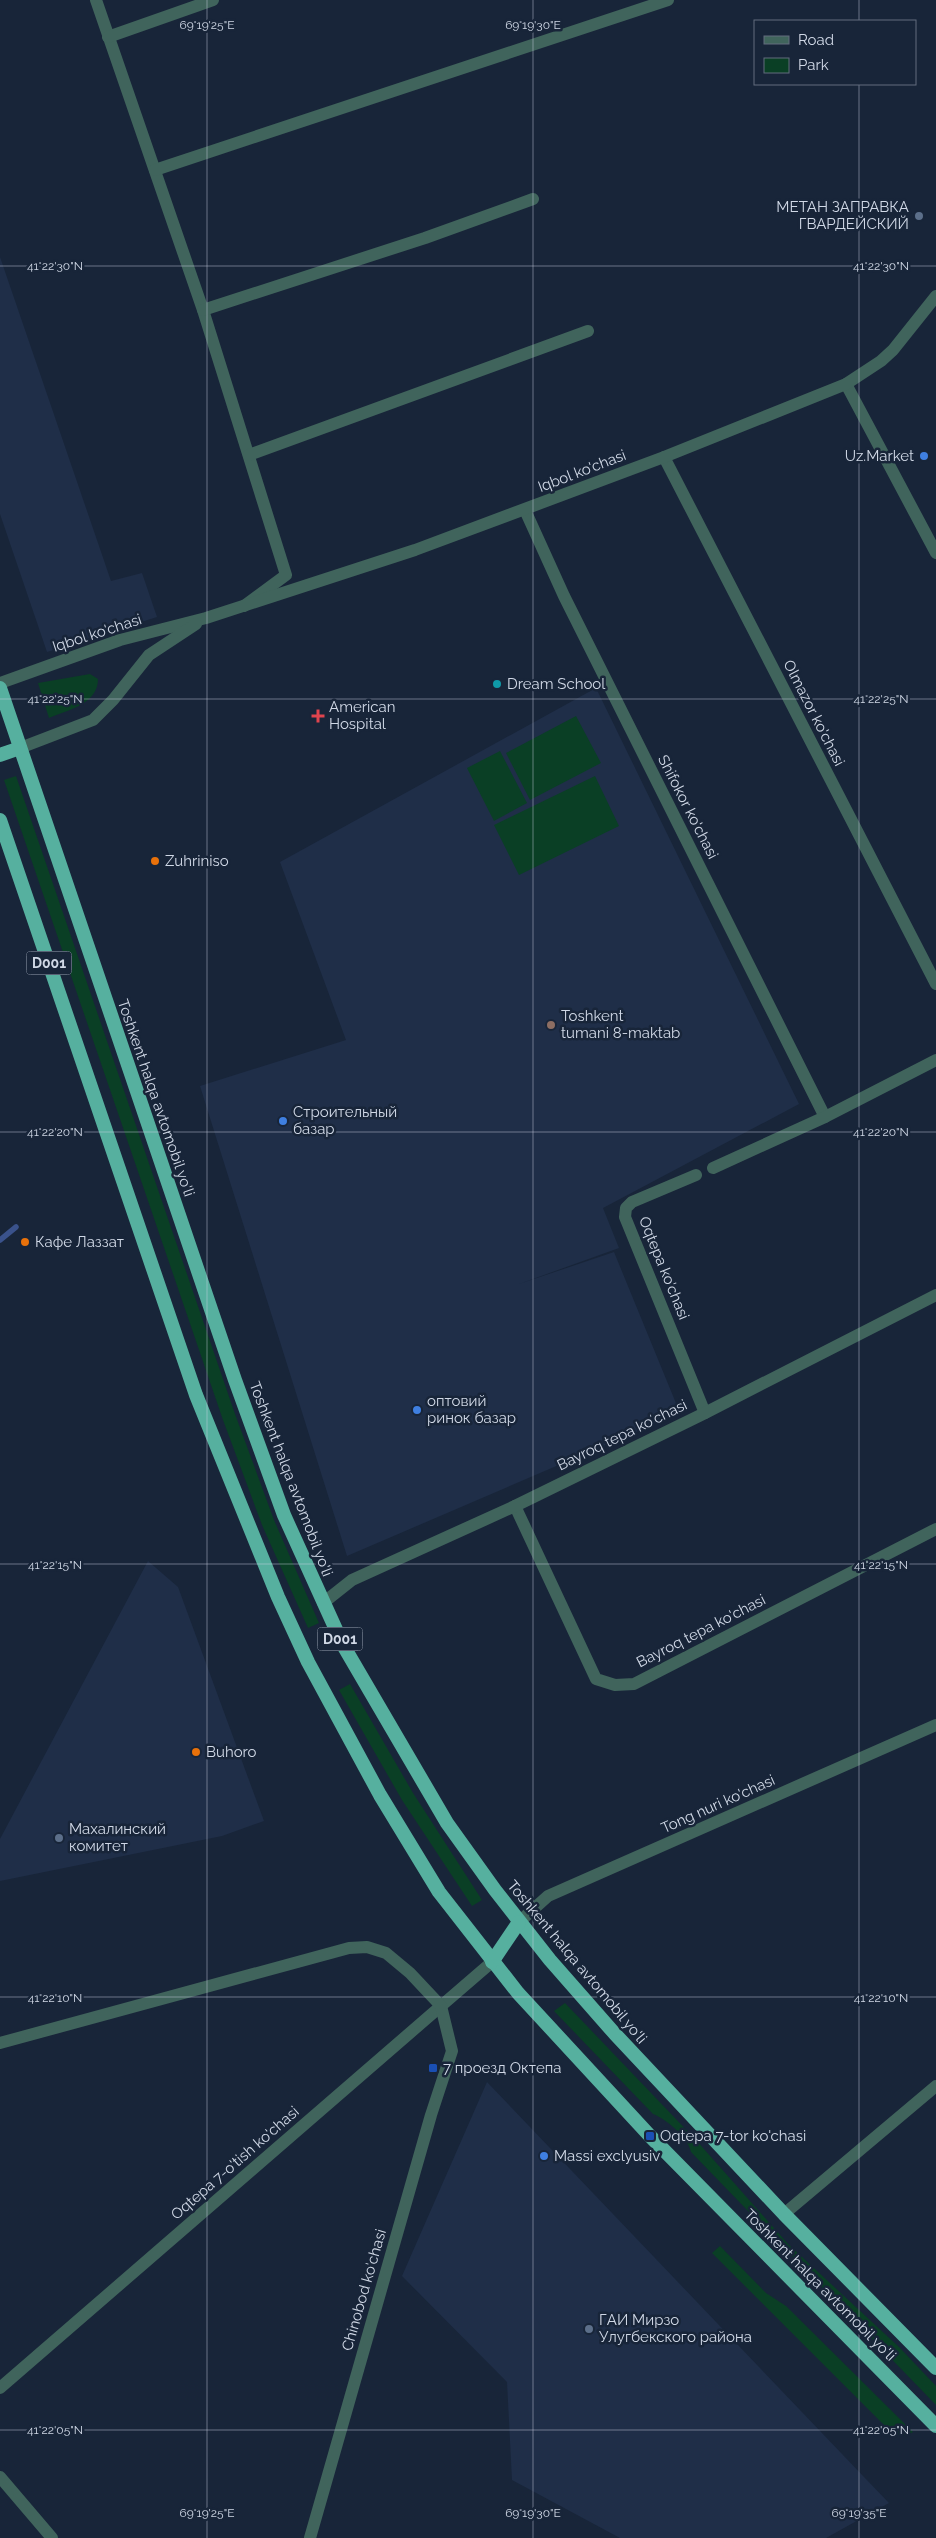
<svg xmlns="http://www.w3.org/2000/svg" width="936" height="2538" viewBox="0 0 936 2538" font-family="Raleway,sans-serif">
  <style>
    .built { fill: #1f2e48 }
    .green { fill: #0a3f25 }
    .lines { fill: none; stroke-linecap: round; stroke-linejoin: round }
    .stream { stroke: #3a528b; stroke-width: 5.5 }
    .minor { stroke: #40645c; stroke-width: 12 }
    .tertiary { stroke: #40645c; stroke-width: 12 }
    .trunk { stroke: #56b09f; stroke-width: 14 }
    .ticks { fill: none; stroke: #d0d8e6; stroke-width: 1; stroke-opacity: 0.45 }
    .service-dot { fill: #5c6f8a; stroke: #182539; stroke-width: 2 }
    .shop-dot { fill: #3f7fe0; stroke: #182539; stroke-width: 2 }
    .culture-dot { fill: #0f9aa8; stroke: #182539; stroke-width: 2 }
    .health-dot { fill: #e0444e; stroke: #182539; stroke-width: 2 }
    .food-dot { fill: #e8710a; stroke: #182539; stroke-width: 2 }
    .education-dot { fill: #8d6e63; stroke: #182539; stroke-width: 2 }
    .transit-dot { fill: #1a4fb4; stroke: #182539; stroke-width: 2 }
    .labels { text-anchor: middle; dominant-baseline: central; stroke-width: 5; stroke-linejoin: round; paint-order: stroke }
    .shield { fill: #182539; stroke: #99a2b2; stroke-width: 1 }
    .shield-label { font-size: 14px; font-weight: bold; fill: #d0d8e6 }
    .poi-label { font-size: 15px; fill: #d0d8e6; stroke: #182539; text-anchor: start }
    .street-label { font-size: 15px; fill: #d0d8e6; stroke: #182539 }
    .ticks-label { font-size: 12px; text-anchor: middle; fill: #d0d8e6; stroke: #182539; stroke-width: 5; stroke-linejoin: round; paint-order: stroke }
  </style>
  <rect width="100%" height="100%" fill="#182539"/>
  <g class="built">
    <polygon points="0,257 111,581 142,573 157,617 47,652 0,514"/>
    <polygon points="596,688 799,1104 603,1208 619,1248 519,1284 614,1252 680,1413 347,1556 200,1086 346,1040 280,862"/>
    <polygon points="148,1561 178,1587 264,1821 222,1836 0,1881 0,1839"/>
    <polygon points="487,2082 864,2477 889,2503 826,2538 620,2538 512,2480 507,2382 402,2276"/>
  </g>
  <g class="green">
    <path d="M 90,674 L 98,679 C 98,704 68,710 49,718 L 38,683 Z"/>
    <polygon points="576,716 601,763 530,800 506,753"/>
    <polygon points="500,751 527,803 494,821 467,768"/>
    <polygon points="16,776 235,1414 274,1520 319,1623 308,1628 262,1525 223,1420 4,780"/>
    <polygon points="595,776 619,826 519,875 494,825"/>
    <polygon points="350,1684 413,1793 482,1900 472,1906 402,1800 339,1690"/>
    <path d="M 565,2003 L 696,2140 L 789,2245 L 899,2347 L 936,2386 L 936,2405 L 691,2152 C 688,2137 666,2119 653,2114 L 554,2011 Z"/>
    <path d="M 720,2246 L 766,2293 L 786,2306 L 913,2432 C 903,2438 896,2435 887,2428 L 712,2253 Z"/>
  </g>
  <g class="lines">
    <polyline class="stream" points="0,1240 16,1227"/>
    <g class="minor">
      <polyline points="96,0 203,310 286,575 244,606"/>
      <polyline points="108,37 213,0"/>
      <polyline points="155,170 668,0"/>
      <polyline points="203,310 425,238 533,199"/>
      <polyline points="846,384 936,553"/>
      <polyline points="249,455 588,331"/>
      <polyline points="664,457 936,984"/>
      <polyline points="525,510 564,596 825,1117"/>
      <polyline points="713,1168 825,1117 936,1060"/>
      <polyline points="696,1175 632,1202 626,1208 625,1217 705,1413"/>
      <polyline points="515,1506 596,1679 615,1685 634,1684 936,1529"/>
      <polyline points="323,1603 352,1580 515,1506 705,1413 936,1295"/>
      <polyline points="784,2214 936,2086"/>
      <polyline points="0,2388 441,2006"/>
      <polyline points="0,2477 52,2538"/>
    </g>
    <g class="tertiary">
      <polyline points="0,683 120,640 206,618 415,550 664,457 846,384 881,361 893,350 936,296"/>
      <polyline points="20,748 93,720 113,700 149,655 196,624"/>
      <polyline points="519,1922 548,1896 936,1725"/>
      <polyline points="441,2006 492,1962"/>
      <polyline points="0,2043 349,1948 367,1947 386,1953 410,1973 441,2006 452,2051 431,2115 310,2538"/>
    </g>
    <g class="trunk">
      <polyline points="0,688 235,1380 284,1515 343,1645 447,1823 495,1890 550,1960 615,2034 784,2214 936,2368"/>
      <polyline points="0,755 20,748"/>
      <polyline points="0,820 196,1395 278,1597 308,1662 380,1795 439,1892 518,1993 650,2136 936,2426"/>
      <polyline points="492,1962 519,1922"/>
    </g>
  </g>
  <path class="ticks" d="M 207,0 L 207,2538M 533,0 L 533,2538M 859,0 L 859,21M 859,84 L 859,2538M 0,266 L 936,266M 0,699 L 936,699M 0,1132 L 936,1132M 0,1564 L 936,1564M 0,1997 L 936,1997M 0,2430 L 936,2430"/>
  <g class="service-dot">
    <circle cx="919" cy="216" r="5"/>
    <circle cx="59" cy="1838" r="5"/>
    <circle cx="589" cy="2329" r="5"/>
  </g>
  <g class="shop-dot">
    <circle cx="924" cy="456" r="5"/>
    <circle cx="283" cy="1121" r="5"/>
    <circle cx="417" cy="1410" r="5"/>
    <circle cx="544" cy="2156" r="5"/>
  </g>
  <circle class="culture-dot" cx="497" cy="684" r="5"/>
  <path class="health-dot" d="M315.5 708.5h5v5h5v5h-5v5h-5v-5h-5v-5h5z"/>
  <g class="food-dot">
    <circle cx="155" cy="861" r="5"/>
    <circle cx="25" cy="1242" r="5"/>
    <circle cx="196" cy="1752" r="5"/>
  </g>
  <circle class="education-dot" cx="551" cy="1025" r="5"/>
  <g class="transit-dot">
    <rect x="428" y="2063" width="10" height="10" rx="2.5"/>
    <rect x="645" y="2131" width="10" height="10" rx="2.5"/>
  </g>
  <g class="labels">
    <g class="shield">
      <rect x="26.5" y="951.5" width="45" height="23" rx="4"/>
      <rect x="317.5" y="1627.5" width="45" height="23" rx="4"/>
    </g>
    <g class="shield-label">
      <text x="49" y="963">D001</text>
      <text x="340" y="1639">D001</text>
    </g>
    <g class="poi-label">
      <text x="909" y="207" text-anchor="end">МЕТАН ЗАПРАВКА<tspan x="909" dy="17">ГВАРДЕЙСКИЙ</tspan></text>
      <text x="914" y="456" text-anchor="end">Uz.Market</text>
      <text x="507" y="684">Dream School</text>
      <text x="329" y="707">American<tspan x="329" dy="17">Hospital</tspan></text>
      <text x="165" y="861">Zuhriniso</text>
      <text x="561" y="1016">Toshkent<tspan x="561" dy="17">tumani 8-maktab</tspan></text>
      <text x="293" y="1112">Строительный<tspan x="293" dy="17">базар</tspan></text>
      <text x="35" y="1242">Кафе Лаззат</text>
      <text x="427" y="1401">оптовий<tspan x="427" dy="17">ринок базар</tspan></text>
      <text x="206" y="1752">Buhoro</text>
      <text x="69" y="1829">Махалинский<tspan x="69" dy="17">комитет</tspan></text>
      <text x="443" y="2068">7 проезд Октепа</text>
      <text x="660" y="2136">Oqtepa 7-tor ko'chasi</text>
      <text x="554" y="2156">Massi exclyusiv</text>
      <text x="599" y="2320">ГАИ Мирзо<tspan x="599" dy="17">Улугбекского района</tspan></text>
    </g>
    <g class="street-label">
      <text transform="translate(582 471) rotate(-21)">Iqbol ko'chasi</text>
      <text transform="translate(97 633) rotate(-18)">Iqbol ko'chasi</text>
      <text transform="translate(814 713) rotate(63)">Olmazor ko'chasi</text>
      <text transform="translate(688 807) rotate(63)">Shifokor ko'chasi</text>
      <text transform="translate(156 1098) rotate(71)">Toshkent halqa avtomobil yo'li</text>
      <text transform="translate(664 1268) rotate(68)">Oqtepa ko'chasi</text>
      <text transform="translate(622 1435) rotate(-26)">Bayroq tepa koʻchasi</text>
      <text transform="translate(291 1479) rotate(69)">Toshkent halqa avtomobil yo'li</text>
      <text transform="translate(701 1631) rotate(-27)">Bayroq tepa ko'chasi</text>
      <text transform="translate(718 1804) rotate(-24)">Tong nuri ko'chasi</text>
      <text transform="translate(577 1962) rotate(50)">Toshkent halqa avtomobil yo'li</text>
      <text transform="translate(235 2163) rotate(-41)">Oqtepa 7-o'tish ko'chasi</text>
      <text transform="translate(820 2285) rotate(45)">Toshkent halqa avtomobil yo'li</text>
      <text transform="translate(364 2290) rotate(-74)">Chinobod ko'chasi</text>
    </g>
  </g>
  <g class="ticks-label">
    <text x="207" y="29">69°19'25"E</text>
    <text x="533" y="29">69°19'30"E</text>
    <text x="55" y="270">41°22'30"N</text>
    <text x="881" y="270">41°22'30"N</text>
    <text x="55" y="703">41°22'25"N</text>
    <text x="881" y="703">41°22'25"N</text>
    <text x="55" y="1136">41°22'20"N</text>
    <text x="881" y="1136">41°22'20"N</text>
    <text x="55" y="1569">41°22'15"N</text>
    <text x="881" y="1569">41°22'15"N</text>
    <text x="55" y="2002">41°22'10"N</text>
    <text x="881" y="2002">41°22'10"N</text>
    <text x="55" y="2434">41°22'05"N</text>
    <text x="881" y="2434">41°22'05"N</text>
    <text x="207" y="2517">69°19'25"E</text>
    <text x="533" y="2517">69°19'30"E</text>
    <text x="859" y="2517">69°19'35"E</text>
  </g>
  <rect x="754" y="20" width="162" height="65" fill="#182539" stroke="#626d7e"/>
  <rect x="764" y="36" width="25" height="8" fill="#40645c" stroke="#626d7e"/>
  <text x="798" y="45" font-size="15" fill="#d0d8e6">Road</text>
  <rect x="764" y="58" width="25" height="15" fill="#0a3f25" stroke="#626d7e"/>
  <text x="798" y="70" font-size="15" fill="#d0d8e6">Park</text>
</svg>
